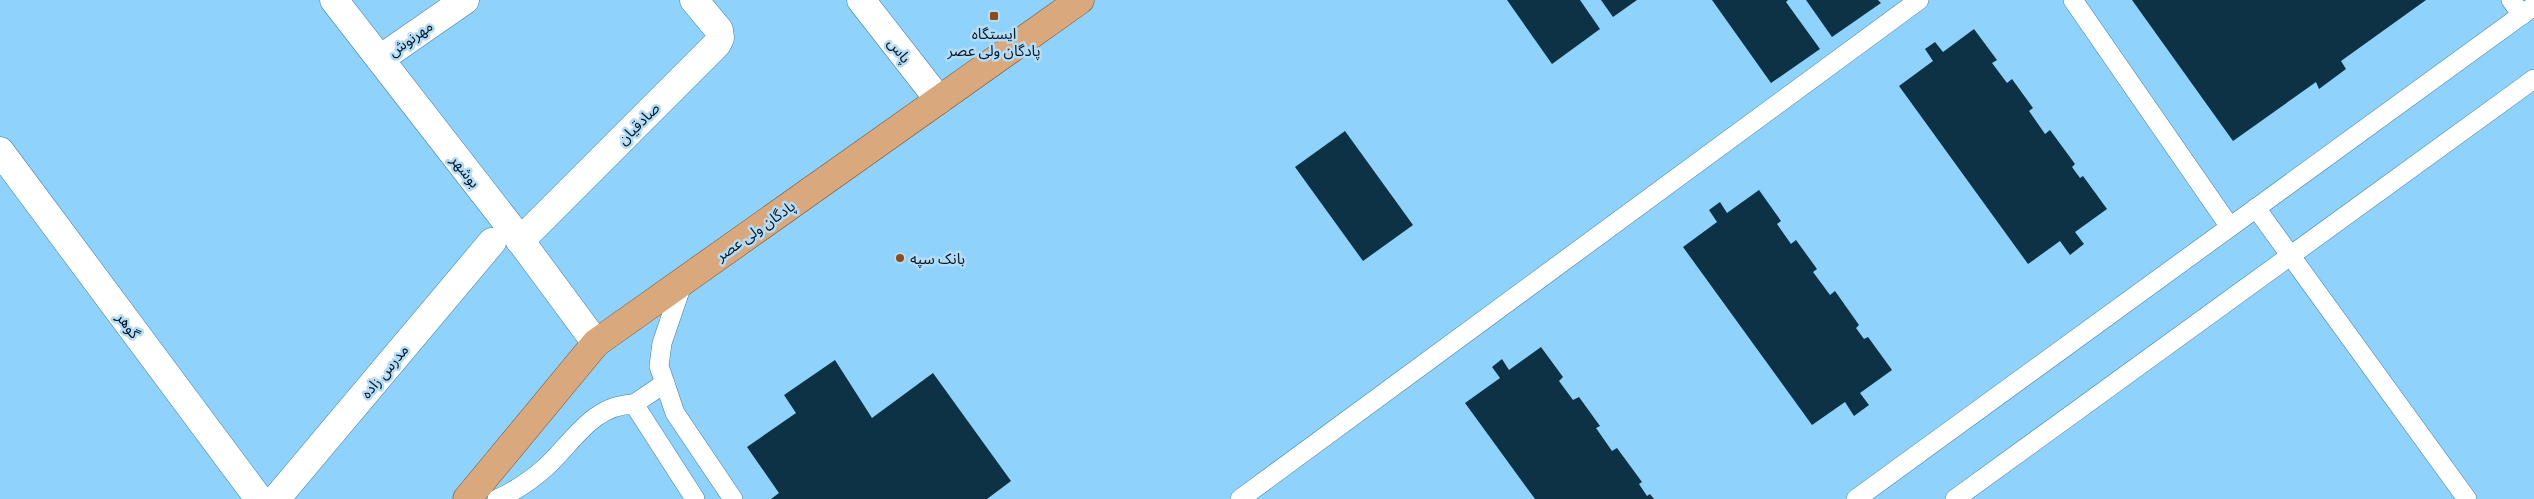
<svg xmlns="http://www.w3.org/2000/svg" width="2534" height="499" viewBox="0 0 2534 499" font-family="'Exo 2','Noto Sans Arabic',sans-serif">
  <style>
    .building { fill: #0d3145 }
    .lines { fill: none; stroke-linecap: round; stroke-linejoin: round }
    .lane-casing { stroke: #3c7fa5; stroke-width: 20 }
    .street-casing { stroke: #3c7fa5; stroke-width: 29 }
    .primary-casing { stroke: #7e5027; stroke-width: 29 }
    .lane { stroke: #fff; stroke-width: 19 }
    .street { stroke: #fff; stroke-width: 28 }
    .primary { stroke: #daa87d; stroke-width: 28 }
    .poi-dot { fill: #8d4d15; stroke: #b5dcf5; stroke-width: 2 }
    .labels { text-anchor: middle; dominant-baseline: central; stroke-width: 5; stroke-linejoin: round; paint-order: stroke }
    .poi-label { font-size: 15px; fill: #001827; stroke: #b5dcf5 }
    .street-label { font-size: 15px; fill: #001827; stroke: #b5dcf5 }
  </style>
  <rect width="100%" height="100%" fill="#8fd3fc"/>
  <g class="building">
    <polygon points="1507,0 1580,0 1600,29 1552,64"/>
    <polygon points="1601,0 1637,0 1613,17"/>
    <polygon points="1712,0 1788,0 1786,2 1820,49 1771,83"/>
    <polygon points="1806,0 1878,0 1881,3 1832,37"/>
    <polygon points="2132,0 2426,0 2341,61 2346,69 2319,89 2316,82 2233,141"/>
    <polygon points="1974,29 1997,60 1992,63 2007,83 2012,79 2033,108 2029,111 2045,134 2050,130 2075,164 2072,167 2080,178 2083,176 2107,209 2075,232 2084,244 2070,255 2060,241 2028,264 1899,86 1933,61 1925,49 1935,42 1943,52"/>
    <polygon points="1345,131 1413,225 1363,261 1295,167"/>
    <polygon points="1759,190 1781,221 1777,224 1791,244 1796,240 1817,269 1813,272 1830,295 1835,291 1859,325 1856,328 1864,339 1868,337 1892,370 1860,393 1869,405 1854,416 1845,402 1812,425 1683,247 1717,222 1709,210 1720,202 1727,213"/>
    <polygon points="1541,347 1563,377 1559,381 1573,400 1579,397 1600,426 1596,428 1612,451 1617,448 1642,482 1639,484 1647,496 1650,494 1654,499 1535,499 1465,403 1500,378 1492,367 1502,359 1509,370"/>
    <polygon points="835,360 872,418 933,373 1011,481 987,499 771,499 779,493 747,447 796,413 784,395"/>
  </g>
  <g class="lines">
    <g class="lane-casing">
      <g id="lane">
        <polyline points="2073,0 2230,227"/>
        <polyline points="2511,0 2522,15"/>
        <polyline points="2256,208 2467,499"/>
        <polyline points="683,282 662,343 659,366 675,413 733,499"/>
        <polyline points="634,404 665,383"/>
        <path d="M 497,499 C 516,491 530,481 546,467 C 574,441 592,405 634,404 L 695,499"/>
        <polyline points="1240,499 1919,0"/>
        <polyline points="1856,499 2534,6"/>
        <polyline points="1955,499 2534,79"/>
      </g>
    </g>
    <g class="street-casing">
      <g id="street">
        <polyline points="334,0 508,224 596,343"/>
        <polyline points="861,0 939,100"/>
        <polyline points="380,59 465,0"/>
        <polyline points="0,151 259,499"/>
        <polyline points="520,241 717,44 720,38 719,30 694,0"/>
        <polyline points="276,499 492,242"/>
      </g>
    </g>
    <g class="primary-casing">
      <polyline id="primary" points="467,499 596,343 1080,0"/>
    </g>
    <use href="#lane" class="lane"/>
    <use href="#street" class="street"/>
    <use href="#primary" class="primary"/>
  </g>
  <g class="poi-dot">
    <rect x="989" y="11" width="10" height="10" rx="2.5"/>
    <circle cx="900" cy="258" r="5"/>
  </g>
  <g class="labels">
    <g class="poi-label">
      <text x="994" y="33">ایستگاه<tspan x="994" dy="17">پادگان ولی عصر</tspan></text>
      <text x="910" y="258" text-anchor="start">بانک سپه</text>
    </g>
    <g class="street-label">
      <text transform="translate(410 38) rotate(-35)">مهرنوش</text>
      <text transform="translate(900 50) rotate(52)">پاس</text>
      <text transform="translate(638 123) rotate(-45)">صادقیان</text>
      <text transform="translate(466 171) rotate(52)">بوشهر</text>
      <text transform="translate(755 230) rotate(-35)">پادگان ولی عصر</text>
      <text transform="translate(129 325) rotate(53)">گوهر</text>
      <text transform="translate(384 371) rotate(-50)">مدرس زاده</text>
    </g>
  </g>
</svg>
